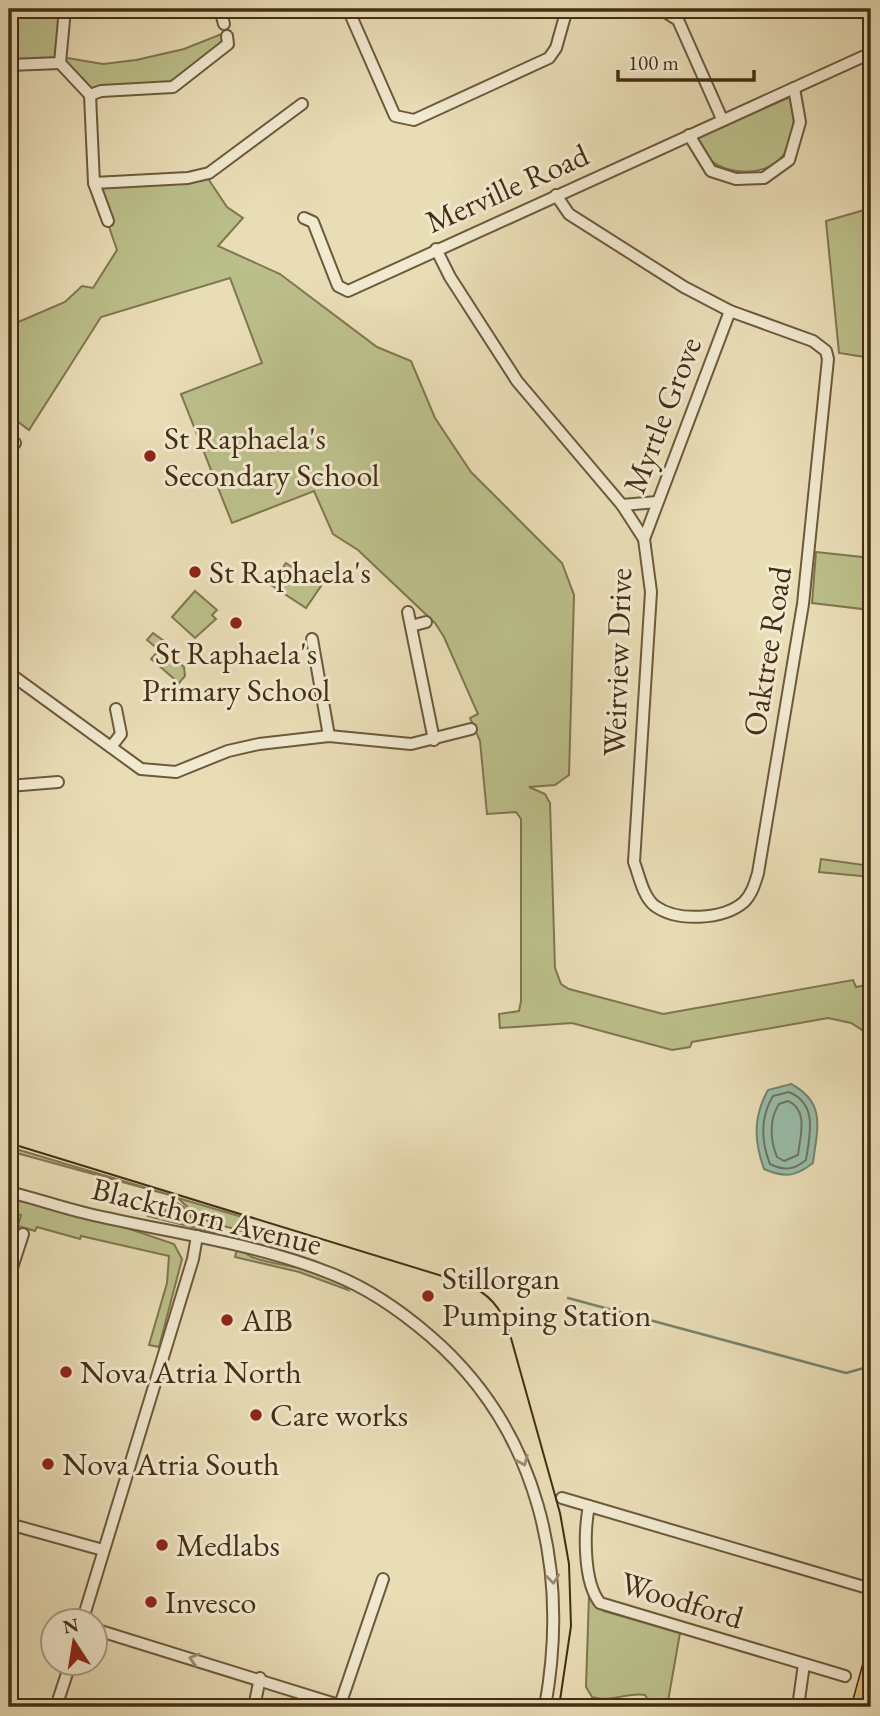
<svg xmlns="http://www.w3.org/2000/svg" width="880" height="1716" viewBox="0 0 880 1716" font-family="'EB Garamond',serif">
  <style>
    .green { fill: #bbbf8a; stroke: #80764f; stroke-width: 2 }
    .water { fill: #98bca9; stroke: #76836d; stroke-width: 2 }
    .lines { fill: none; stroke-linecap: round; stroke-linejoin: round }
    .shore { stroke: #6e745e; stroke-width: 2 }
    .stream { stroke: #76836d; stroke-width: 2.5 }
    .minor-casing { stroke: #6d593c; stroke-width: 14 }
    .highway-casing { stroke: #442d14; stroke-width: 19 }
    .minor { stroke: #f1e9d0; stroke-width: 10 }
    .highway { stroke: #e4be7b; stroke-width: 16 }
    .tram { stroke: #442d14; stroke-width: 2 }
    .oneway { stroke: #9a8b72 }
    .poi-dot { fill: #8f2418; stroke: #f1e9d0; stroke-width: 2.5 }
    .labels { text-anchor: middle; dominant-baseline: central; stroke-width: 6; stroke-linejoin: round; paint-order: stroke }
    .street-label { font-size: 32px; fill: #442d14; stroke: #f1e9d0 }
    .poi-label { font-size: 32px; fill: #442d14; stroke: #f1e9d0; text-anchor: start }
  </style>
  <rect width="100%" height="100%" fill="#e9ddb6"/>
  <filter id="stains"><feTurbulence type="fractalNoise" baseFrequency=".00286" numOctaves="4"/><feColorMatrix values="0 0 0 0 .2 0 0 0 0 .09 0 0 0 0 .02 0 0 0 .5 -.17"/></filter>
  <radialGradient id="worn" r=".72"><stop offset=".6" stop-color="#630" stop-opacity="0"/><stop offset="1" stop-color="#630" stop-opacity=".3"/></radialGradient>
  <g class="green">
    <polygon points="9,9 64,9 61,57 103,64 136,60 184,49 224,33 228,44 173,87 90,95 60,63 9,65"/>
    <path d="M 792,96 C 794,115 796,131 787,149 C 772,184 702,177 698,138 Z"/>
    <polygon points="205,174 227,207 243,218 218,246 280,274 377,347 411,361 435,418 471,472 562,563 574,595 569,775 555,785 529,787 545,794 550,803 555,968 561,984 569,989 663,1014 853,980 856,987 871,984 871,1042 862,1030 851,1023 828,1018 692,1042 690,1047 672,1050 572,1023 500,1028 499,1014 519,1011 521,1001 521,819 516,812 487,814 480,741 470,718 478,714 444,637 435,623 358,550 333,534 314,491 232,523 181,394 262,363 230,278 101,317 29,430 9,415 9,326 65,302 82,286 93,288 117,250 94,183"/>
    <polygon points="871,208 871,358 839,353 826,221"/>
    <polygon points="816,552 871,558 871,610 812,603"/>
    <polygon points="286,563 321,586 306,608 271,585"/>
    <polygon points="195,591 217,610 212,615 216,619 195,638 172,617"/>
    <polygon points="153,633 164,641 160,647 184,667 185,676 179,683 151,659 159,650 147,640"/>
    <polygon points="821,859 871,866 871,877 819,872"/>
    <polygon points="9,1147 177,1197 9,1151"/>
    <polygon points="9,1198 115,1224 174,1244 182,1259 159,1347 149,1345 167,1283 169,1256 81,1236 80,1239 37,1227 35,1231 18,1226 21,1215 9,1212"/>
    <polygon points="178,1198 249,1219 245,1232 213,1223 214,1218 209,1217 208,1221 199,1218"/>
    <path d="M 172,1201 C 182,1204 192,1212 192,1223 L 217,1228 L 216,1233 L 148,1216 L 149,1213 L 163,1217 L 168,1203 Z"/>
    <path d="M 237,1249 C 243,1251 246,1254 252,1257 C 276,1267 333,1268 348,1290 L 299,1272 L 235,1257 Z"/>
    <path d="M 589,1595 L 595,1605 L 604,1611 L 680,1633 L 667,1707 L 652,1707 L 645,1695 C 628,1692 609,1703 592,1697 L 586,1687 Z"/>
  </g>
  <path class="water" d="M 791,1084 C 827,1103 817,1129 813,1163 C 795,1177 785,1178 764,1169 C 754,1141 753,1117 768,1090 Z"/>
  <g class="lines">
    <g class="shore">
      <path d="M 789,1092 C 818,1104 810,1134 806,1160 C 794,1170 784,1171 770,1164 C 761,1142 760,1117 773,1096 Z"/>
      <path d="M 788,1101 C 809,1110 800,1137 798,1155 L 784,1161 L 777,1157 C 770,1140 769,1119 779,1104 Z"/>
    </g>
    <polyline class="stream" points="568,1298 846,1373 864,1368 871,1360"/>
    <g class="minor-casing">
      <g id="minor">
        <polyline points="65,9 60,63 90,95 94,183 108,221"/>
        <polyline points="220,9 224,24"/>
        <polyline points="348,9 395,116 414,120 549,58 556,48 567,9"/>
        <polyline points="661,9 678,20 722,119"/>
        <polyline points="9,65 60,63"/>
        <polyline points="90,95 101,91 173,87 228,44 227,36"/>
        <polyline points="689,135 711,171 736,179 764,178 789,160 800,122 794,88"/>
        <polyline points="94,183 188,178 209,173 302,104"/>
        <polyline points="304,218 313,222 338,286 348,291 871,53"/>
        <path d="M 436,249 L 450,277 L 517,381 L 622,505 L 644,539 L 651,592 L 634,862 C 639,875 643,897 655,906 C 677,922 723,920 744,902 C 752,894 755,883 758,873 L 803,604 L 828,359 L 826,351 L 813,341 L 730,311 L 684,287 L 569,214 L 556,195"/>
        <polyline points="9,439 15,443"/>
        <polyline points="622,505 657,502"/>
        <polyline points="644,539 730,311"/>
        <polyline points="408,612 434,740"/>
        <polyline points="411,626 426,622"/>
        <polyline points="312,639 329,736"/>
        <polyline points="9,673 141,769 176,772 228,751 259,744 329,736 411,744 471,729"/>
        <polyline points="111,747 121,734 116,709"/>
        <polyline points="9,786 58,782"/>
        <path d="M 9,1192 C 34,1198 60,1207 85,1213 C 168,1233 253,1242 332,1274 C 368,1288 401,1311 430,1336 C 539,1430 570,1570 545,1707"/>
        <polyline points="9,1277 23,1234"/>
        <polyline points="562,1498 871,1589"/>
        <path d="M 589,1506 C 584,1531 583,1582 600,1603 L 845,1676"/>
        <polyline points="9,1524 103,1550"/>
        <polyline points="82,1622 193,1259 197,1236"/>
        <polyline points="94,1629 345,1707"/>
        <polyline points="340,1705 383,1579"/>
        <polyline points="56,1707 70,1664"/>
        <polyline points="254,1707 260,1678"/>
        <polyline points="798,1707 804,1664"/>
      </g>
    </g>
    <g class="highway-casing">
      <polyline id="highway" points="860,1707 871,1667"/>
    </g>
    <use href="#minor" class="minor"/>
    <use href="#highway" class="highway"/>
    <path class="tram" d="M 9,1143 L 465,1283 C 488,1293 501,1307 509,1331 L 560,1513 L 569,1564 L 571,1626 L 559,1707"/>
  </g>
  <defs><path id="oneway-chevron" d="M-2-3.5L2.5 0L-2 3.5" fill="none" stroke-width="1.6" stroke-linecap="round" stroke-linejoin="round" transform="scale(1.75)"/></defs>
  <g class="oneway">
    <use href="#oneway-chevron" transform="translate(523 1461) rotate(67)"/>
    <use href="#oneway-chevron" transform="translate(553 1579) rotate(84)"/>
    <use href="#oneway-chevron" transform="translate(194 1659) rotate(-163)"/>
  </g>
  <g class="poi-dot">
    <circle cx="150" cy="456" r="7"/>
    <circle cx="195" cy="572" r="7"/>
    <circle cx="236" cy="623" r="7"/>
    <circle cx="428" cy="1296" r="7"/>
    <circle cx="227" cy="1320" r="7"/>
    <circle cx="66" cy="1372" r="7"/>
    <circle cx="256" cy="1415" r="7"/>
    <circle cx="48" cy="1464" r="7"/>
    <circle cx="162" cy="1545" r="7"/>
    <circle cx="151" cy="1602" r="7"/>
  </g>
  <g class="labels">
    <g class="street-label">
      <text transform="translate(507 188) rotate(-24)">Merville Road</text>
      <text transform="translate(662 415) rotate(-69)">Myrtle Grove</text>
      <text transform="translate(767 651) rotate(-81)">Oaktree Road</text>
      <text transform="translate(617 662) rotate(-88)">Weirview Drive</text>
      <text transform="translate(207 1216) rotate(14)">Blackthorn Avenue</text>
      <text transform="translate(682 1600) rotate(17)">Woodford</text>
    </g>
    <g class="poi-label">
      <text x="164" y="438">St Raphaela's<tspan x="164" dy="37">Secondary School</tspan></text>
      <text x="209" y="572">St Raphaela's</text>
      <text x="236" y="653" text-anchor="middle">St Raphaela's<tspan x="236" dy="37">Primary School</tspan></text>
      <text x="442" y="1278">Stillorgan<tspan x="442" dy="37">Pumping Station</tspan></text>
      <text x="241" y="1320">AIB</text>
      <text x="80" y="1372">Nova Atria North</text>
      <text x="270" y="1415">Care works</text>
      <text x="62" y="1464">Nova Atria South</text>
      <text x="176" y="1545">Medlabs</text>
      <text x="165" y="1602">Invesco</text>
    </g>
  </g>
  <rect width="880" height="1716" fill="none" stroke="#e9ddb6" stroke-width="35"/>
  <rect x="10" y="10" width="859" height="1695" fill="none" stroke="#442d14" stroke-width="3.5"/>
  <rect x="18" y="18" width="845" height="1681" fill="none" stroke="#442d14" stroke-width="2"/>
  <g transform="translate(74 1642) rotate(348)"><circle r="33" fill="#f1e9d0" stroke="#ac9e85" stroke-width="2"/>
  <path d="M0-5L12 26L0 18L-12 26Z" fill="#8f2418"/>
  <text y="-10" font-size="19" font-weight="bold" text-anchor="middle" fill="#442d14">N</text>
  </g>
  <path d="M618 70v10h136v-10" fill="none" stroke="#442d14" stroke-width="3.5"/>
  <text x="628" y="70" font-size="21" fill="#442d14" stroke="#f1e9d0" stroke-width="5" paint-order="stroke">100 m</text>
  <rect width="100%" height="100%" filter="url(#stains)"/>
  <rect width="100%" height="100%" fill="url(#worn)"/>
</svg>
